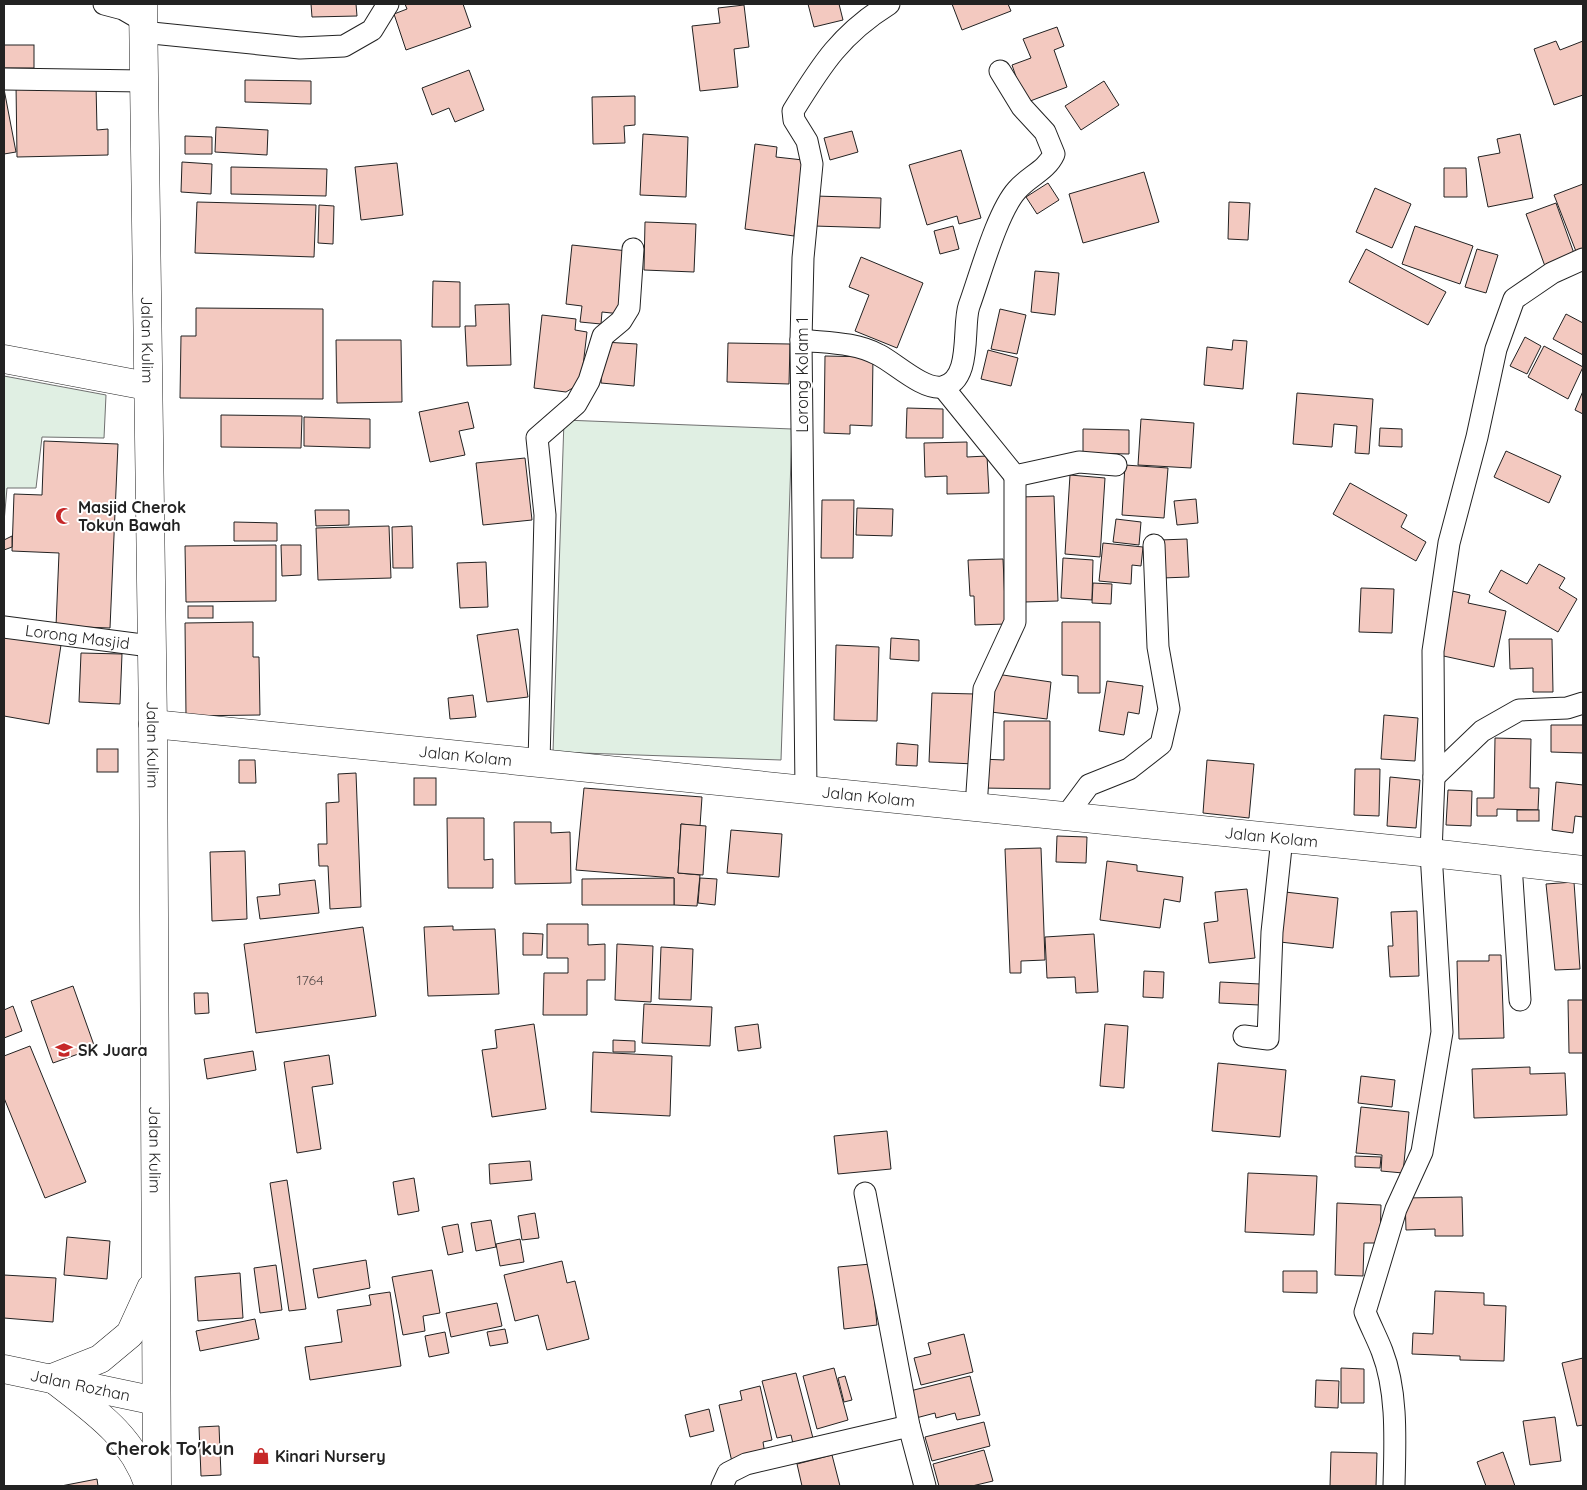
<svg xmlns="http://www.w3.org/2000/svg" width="1587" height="1490" viewBox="0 0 1587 1490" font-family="Quicksand,sans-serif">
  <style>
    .green { fill: #e0efe3; stroke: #6f6f6f }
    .building { fill: #f3c9c0; stroke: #222 }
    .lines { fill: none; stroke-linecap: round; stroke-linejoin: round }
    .street-casing { stroke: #222; stroke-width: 23 }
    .secondary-casing { stroke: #222; stroke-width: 29 }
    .primary-casing { stroke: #222; stroke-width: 29 }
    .street { stroke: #fff; stroke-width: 21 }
    .secondary { stroke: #fff; stroke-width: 28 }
    .primary { stroke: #fff; stroke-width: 28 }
    .labels { text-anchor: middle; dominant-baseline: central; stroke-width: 4; stroke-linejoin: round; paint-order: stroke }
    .number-label { font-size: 14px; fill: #564c4a }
    .street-label { font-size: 16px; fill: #222; stroke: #fff }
    .poi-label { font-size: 16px; font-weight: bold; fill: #222; stroke: #fff; text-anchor: start }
    .quarter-label { font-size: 19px; font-weight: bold; fill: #222; stroke: #fff }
  </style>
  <rect width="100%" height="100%" fill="#fff"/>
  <g class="green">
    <polygon points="4,376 106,395 104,438 42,437 36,488 7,488 4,522"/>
    <polygon points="564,420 792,429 781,760 553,752"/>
  </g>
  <g class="building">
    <polygon points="311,4 356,4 357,16 312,17"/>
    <polygon points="405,4 463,4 471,27 406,50 394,14 407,9"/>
    <polygon points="808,4 839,4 843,20 814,27"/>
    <polygon points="952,4 1008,4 1011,11 962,30"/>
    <polygon points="744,5 749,47 734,49 738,87 700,91 692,26 720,23 718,8"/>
    <polygon points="1057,27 1064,46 1054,50 1067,87 1025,103 1012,65 1031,58 1023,39"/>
    <polygon points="1556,41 1560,50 1583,41 1583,95 1554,105 1534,49"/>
    <rect x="4" y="45" width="30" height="23"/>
    <polygon points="469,70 484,110 455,122 449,108 432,115 422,88"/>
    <polygon points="245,80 311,81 311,104 245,102"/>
    <polygon points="1104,81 1119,105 1081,130 1065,106"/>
    <polygon points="96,84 97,130 108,129 108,155 17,157 16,85"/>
    <polygon points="4,89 16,152 4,154"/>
    <polygon points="635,96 635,125 624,126 625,143 593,144 592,97"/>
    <polygon points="216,127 268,130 267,155 215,152"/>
    <polygon points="852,131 858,152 830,160 824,138"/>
    <polygon points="643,134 688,137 686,197 640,195"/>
    <polygon points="1520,134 1533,198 1488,207 1478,157 1500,153 1497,139"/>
    <polygon points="185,136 212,137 212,154 185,154"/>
    <polygon points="755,144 777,147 776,157 803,160 794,236 745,229"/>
    <polygon points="961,150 981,218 959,224 957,216 927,225 909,165"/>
    <polygon points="182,162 212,164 211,194 181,192"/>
    <polygon points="397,163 403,215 361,220 355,167"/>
    <polygon points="231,167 327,169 326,196 231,194"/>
    <polygon points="1444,168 1466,168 1467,197 1444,197"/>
    <polygon points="1144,172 1159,222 1083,243 1069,194"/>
    <polygon points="1048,183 1059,200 1037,214 1026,197"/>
    <polygon points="1583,184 1583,252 1577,254 1554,195"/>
    <polygon points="1375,188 1411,204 1392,248 1356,232"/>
    <polygon points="815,196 881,198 880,228 814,226"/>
    <polygon points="197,202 316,205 314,257 195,253"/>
    <polygon points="1229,202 1250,203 1248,240 1228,239"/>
    <polygon points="1556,203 1576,259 1546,269 1526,214"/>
    <polygon points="319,205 334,206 333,244 318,243"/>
    <polygon points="645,222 696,224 694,272 644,270"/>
    <polygon points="953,226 959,249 940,254 934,231"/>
    <polygon points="1415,226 1473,246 1460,284 1402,264"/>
    <polygon points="572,245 628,251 621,314 602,312 601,324 580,322 582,306 566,304"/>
    <polygon points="1366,249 1446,292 1428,325 1349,282"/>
    <polygon points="1477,249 1498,255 1486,293 1465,287"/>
    <polygon points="861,257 923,283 897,348 855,331 869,295 849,287"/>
    <polygon points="1035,271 1059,273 1055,315 1031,312"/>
    <polygon points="433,281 460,282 460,327 432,327"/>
    <polygon points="509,304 511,365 467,366 465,326 476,326 475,305"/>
    <polygon points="196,308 323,309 323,399 180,398 181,336 196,336"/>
    <polygon points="1000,309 1026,315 1017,354 991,349"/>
    <polygon points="1566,314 1583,323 1583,355 1553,339"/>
    <polygon points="542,315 576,319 575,330 587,332 581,383 566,392 534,388"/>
    <polygon points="1525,337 1541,346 1527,374 1510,366"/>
    <polygon points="336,340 401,340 402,402 337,403"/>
    <polygon points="1233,340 1247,341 1243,389 1204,385 1207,347 1232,350"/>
    <polygon points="604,342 637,344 634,386 601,383"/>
    <polygon points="728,343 790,344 789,384 727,382"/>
    <polygon points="1544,346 1583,367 1568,399 1528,377"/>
    <polygon points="988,350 1018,358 1011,386 981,379"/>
    <polygon points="825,356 873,357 872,426 850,425 850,434 824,433"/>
    <polygon points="1583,391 1583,414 1575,410"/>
    <polygon points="1297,393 1373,399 1369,454 1355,453 1357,426 1334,424 1332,447 1293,444"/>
    <polygon points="468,402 474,428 459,431 465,455 430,462 419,412"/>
    <polygon points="907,408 943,409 943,438 906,438"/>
    <polygon points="221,415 302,416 301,448 221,447"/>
    <polygon points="304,417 370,419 370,448 304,446"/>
    <polygon points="1141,419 1194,423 1191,468 1138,465"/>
    <polygon points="1380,428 1402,429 1402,447 1379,446"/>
    <polygon points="1083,429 1129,430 1129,454 1083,453"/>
    <polygon points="44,441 118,444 110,628 56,626 59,553 12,551 14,494 42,495"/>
    <polygon points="967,442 967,457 987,456 989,493 947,494 947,476 925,477 924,443"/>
    <polygon points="1506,451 1561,476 1549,503 1494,477"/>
    <polygon points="525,458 532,520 483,525 476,463"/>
    <polygon points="1125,465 1168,468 1164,518 1122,515"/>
    <polygon points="1070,475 1105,478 1100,557 1065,554"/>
    <polygon points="1350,483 1407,515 1401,527 1426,542 1416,561 1333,514"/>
    <polygon points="1054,496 1058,601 1024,602 1020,497"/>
    <polygon points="1196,499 1198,523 1177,525 1174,501"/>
    <polygon points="822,500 854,500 853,558 821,558"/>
    <polygon points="857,508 893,509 892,536 856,535"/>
    <polygon points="315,510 349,510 349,525 316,526"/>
    <polygon points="1116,519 1141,522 1139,545 1113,542"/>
    <polygon points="234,522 277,523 277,541 234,541"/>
    <polygon points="389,526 391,578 318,580 316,528"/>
    <polygon points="412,526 413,568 393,568 392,527"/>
    <polygon points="12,536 12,547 4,550 4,540"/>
    <polygon points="1187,539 1189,577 1162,578 1160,540"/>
    <polygon points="1103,543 1143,547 1141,566 1132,565 1131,584 1099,581"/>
    <polygon points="276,545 276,601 186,602 185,546"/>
    <polygon points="281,545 301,545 301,575 282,576"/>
    <polygon points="1063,558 1093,560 1092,600 1061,598"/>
    <polygon points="1003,559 1006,624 975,625 974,596 970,596 968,560"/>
    <polygon points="486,562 488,607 460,608 457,563"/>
    <polygon points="1539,564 1565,578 1559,588 1577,599 1558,632 1489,592 1501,570 1527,584"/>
    <polygon points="1093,583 1112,584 1111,604 1092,603"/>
    <polygon points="1361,588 1394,589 1392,633 1359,632"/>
    <polygon points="1452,591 1470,595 1468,603 1506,611 1494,667 1439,655"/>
    <rect x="188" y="606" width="25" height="12"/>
    <polygon points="253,622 253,657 259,657 260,715 186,716 185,623"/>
    <polygon points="1062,622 1100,622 1100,693 1078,693 1078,676 1062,675"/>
    <polygon points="518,629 528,697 487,702 477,635"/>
    <polygon points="4,635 61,645 49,724 4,716"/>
    <polygon points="891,638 919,640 919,661 890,659"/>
    <polygon points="1509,639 1552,639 1553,692 1533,692 1533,668 1510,669"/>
    <polygon points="836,645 879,647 877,721 834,720"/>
    <polygon points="81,653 122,654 120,704 79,702"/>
    <polygon points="996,674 1051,682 1047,719 991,712"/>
    <polygon points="1107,681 1143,686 1139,714 1128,712 1124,735 1099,731"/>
    <polygon points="932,693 976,694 975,764 929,762"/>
    <polygon points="473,695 476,717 450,719 448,698"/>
    <polygon points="1384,715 1418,718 1415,761 1381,759"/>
    <polygon points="1004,721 1050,721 1050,789 981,788 981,759 1004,760"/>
    <polygon points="1551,725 1583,725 1583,753 1551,752"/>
    <polygon points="1495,738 1531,739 1530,788 1539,788 1538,810 1497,809 1497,816 1477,816 1477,798 1494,798"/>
    <polygon points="897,743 918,745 917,766 896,765"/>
    <rect x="97" y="749" width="21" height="23"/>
    <polygon points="239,760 255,760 256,783 239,783"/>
    <polygon points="1207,760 1254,764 1249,818 1203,813"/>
    <polygon points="1355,769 1380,769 1379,816 1354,815"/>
    <polygon points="356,773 361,907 330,909 328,866 319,866 318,844 327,844 326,803 339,802 338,774"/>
    <polygon points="1390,777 1420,780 1416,828 1387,826"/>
    <rect x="414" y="778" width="22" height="27"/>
    <polygon points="1556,782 1583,785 1583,817 1575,816 1573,833 1552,830"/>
    <polygon points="584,788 702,797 700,826 681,824 678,873 700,875 697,906 674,905 674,878 576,870"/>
    <polygon points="1448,790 1472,791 1471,826 1446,825"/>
    <rect x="1517" y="810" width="22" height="11"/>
    <polygon points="447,818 484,818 484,860 493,859 493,888 448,888"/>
    <polygon points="514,822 551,822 551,833 570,832 571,883 515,884"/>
    <polygon points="681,824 706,826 703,875 678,873"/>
    <polygon points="731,830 782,834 779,877 727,873"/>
    <polygon points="1057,836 1087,837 1086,863 1056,862"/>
    <polygon points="1041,848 1045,960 1021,961 1021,973 1010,973 1005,849"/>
    <polygon points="245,851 247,919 212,921 210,852"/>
    <polygon points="1107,861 1137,865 1137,871 1183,877 1180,902 1164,899 1160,928 1100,920"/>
    <polygon points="674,878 674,905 582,905 582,879"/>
    <polygon points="700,878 717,879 715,905 698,903"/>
    <polygon points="315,880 319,913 260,919 257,897 280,895 279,884"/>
    <polygon points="1574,882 1580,969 1555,970 1546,884"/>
    <polygon points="1247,889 1255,958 1209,963 1204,923 1218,921 1215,892"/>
    <polygon points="1285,892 1338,898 1333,948 1280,942"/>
    <polygon points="1417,911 1419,976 1390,977 1388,946 1393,946 1391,912"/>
    <polygon points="547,924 588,924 588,945 605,944 605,980 587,980 587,1015 543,1015 544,973 568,973 568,958 547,958"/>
    <polygon points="453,926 453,930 495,929 499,994 428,996 424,927"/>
    <polygon points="363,927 376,1016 256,1033 244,944"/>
    <polygon points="523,933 543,934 542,955 523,955"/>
    <polygon points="1094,934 1098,992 1076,993 1075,977 1047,978 1045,937"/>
    <polygon points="617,944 653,946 651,1002 615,1000"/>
    <polygon points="661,947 693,949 691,1000 659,999"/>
    <polygon points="1489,955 1501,955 1504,1038 1459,1039 1457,961 1489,961"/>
    <polygon points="1144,971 1164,972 1163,998 1143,997"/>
    <polygon points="1220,982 1260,984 1259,1005 1219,1003"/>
    <polygon points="73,986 95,1048 53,1063 31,1001"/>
    <polygon points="194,993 208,993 209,1013 195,1014"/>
    <polygon points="1568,1000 1583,1000 1583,1053 1569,1053"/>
    <polygon points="644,1004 712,1007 710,1046 642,1043"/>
    <polygon points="13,1006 22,1031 4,1038 4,1010"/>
    <polygon points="534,1024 546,1109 492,1117 482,1050 497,1048 495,1030"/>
    <polygon points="758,1024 761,1048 738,1051 735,1027"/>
    <polygon points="1105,1024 1128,1026 1124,1088 1100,1086"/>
    <polygon points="613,1040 635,1041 635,1052 613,1052"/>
    <polygon points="30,1046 86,1182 45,1198 4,1098 4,1056"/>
    <polygon points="253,1051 256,1070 207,1079 204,1059"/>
    <polygon points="593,1052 672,1056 670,1116 591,1112"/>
    <polygon points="329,1055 333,1084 312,1087 321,1149 297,1153 284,1062"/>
    <polygon points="1218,1063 1286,1070 1280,1137 1212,1131"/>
    <polygon points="1530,1067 1530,1074 1565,1073 1567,1115 1474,1118 1472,1069"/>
    <polygon points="1361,1076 1395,1080 1392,1107 1358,1103"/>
    <polygon points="1361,1107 1409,1112 1403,1173 1381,1171 1382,1155 1356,1153"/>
    <polygon points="887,1131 891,1169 838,1174 834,1136"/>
    <polygon points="1355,1156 1381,1157 1380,1168 1355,1167"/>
    <polygon points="530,1161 532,1180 490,1184 489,1164"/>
    <polygon points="1248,1173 1317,1176 1314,1235 1245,1232"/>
    <polygon points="414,1178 419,1211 398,1215 393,1182"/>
    <polygon points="287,1180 306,1309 289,1311 270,1183"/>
    <polygon points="1462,1197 1463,1236 1435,1236 1435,1229 1406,1230 1405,1198"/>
    <polygon points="1337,1203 1381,1205 1380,1243 1364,1243 1363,1276 1335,1275"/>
    <polygon points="535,1213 539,1238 522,1240 518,1216"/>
    <polygon points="491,1220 496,1247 476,1251 471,1223"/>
    <polygon points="458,1224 463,1252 448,1255 442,1227"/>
    <polygon points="67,1237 110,1241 107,1279 64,1275"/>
    <polygon points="520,1239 524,1262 500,1266 496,1244"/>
    <polygon points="366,1260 370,1288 318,1298 313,1269"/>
    <polygon points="562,1261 567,1283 575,1281 589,1339 547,1350 538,1315 515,1321 504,1275"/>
    <polygon points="871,1264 877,1325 844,1329 838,1267"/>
    <polygon points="276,1265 282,1310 260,1313 254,1268"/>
    <polygon points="432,1270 440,1313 423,1316 425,1331 403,1335 392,1277"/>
    <polygon points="1283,1271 1317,1271 1317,1293 1283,1292"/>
    <polygon points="240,1273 243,1318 198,1321 195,1277"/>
    <polygon points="4,1275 56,1278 53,1322 4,1318"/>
    <polygon points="1435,1291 1484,1293 1484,1305 1506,1306 1504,1361 1460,1360 1460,1356 1412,1354 1413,1333 1433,1334"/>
    <polygon points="390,1292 401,1366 310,1380 305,1347 342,1342 337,1310 371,1305 369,1295"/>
    <polygon points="497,1303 502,1326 451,1337 446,1313"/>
    <polygon points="255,1319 259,1339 200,1351 196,1331"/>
    <polygon points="505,1329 508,1343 490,1346 487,1332"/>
    <polygon points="445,1332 449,1353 429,1357 425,1336"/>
    <polygon points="964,1334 973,1372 921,1385 914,1358 931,1354 928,1343"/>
    <polygon points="1583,1358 1583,1425 1577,1426 1562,1363"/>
    <polygon points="834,1368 848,1420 817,1429 803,1376"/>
    <polygon points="1341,1368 1364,1369 1364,1403 1341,1403"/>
    <polygon points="796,1373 814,1442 794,1448 791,1435 777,1438 762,1381"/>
    <polygon points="845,1376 852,1400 844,1402 838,1378"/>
    <polygon points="970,1376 980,1415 957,1420 955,1413 936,1418 935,1413 916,1418 910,1391"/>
    <polygon points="1316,1380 1339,1381 1338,1408 1315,1407"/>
    <polygon points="760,1386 772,1440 763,1442 765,1454 732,1462 719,1405 742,1400 740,1391"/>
    <polygon points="709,1409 714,1431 690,1437 685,1415"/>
    <polygon points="1555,1417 1561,1461 1530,1465 1523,1421"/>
    <polygon points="984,1422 990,1446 932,1461 925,1437"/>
    <polygon points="219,1426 221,1475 201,1476 199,1427"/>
    <polygon points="984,1450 993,1481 972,1486 939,1486 933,1464"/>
    <polygon points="1331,1452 1377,1453 1376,1486 1330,1486"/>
    <polygon points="1503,1452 1515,1486 1486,1486 1477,1462"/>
    <polygon points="832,1455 840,1486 802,1486 797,1464"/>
    <polygon points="97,1479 98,1486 61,1486"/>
  </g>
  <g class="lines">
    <g class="street-casing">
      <g id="street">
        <polyline points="104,4 123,9 142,20"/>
        <polyline points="142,32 300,48 344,46 372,30 388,4"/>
        <polyline points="4,79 143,81"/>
        <path d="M 801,340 C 827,343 855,342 879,355 C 895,363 923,390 942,387 C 973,381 962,326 969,306 C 980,276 997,212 1017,190 C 1029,176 1046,171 1054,154 L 1045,132 L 1022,107 L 1000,71"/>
        <polyline points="943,387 1015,476 1079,462 1116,465"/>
        <path id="s1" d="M 4,627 L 150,646"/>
        <polyline points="539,763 545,515 537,438 576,404 589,381 603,336 621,321 629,308 633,249"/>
        <polyline points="1434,777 1482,731 1519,710 1567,708 1583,703"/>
        <path d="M 806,790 L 801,340 L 803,258 L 812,164 L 807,141 L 794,120 L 793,111 C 822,64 841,34 889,4"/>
        <polyline points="976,807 984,689 1015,622 1015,476"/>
        <polyline points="1066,816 1089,785 1129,769 1161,744 1169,709 1158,647 1154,545"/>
        <polyline points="1511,864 1520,1000"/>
        <polyline points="1244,1036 1268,1039 1272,932 1282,838"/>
        <polyline points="865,1193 909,1426 925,1486"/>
        <polyline points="722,1486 728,1473 746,1464 909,1426"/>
        <path d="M 1394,1486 C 1395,1443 1398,1392 1382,1351 C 1377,1338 1370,1325 1365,1312 L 1396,1209 L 1422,1152 L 1442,1032 L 1431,853 L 1434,777 L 1433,651 L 1449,543 L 1477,437 L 1496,349 L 1514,299 L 1552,273 L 1583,259"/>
      </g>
    </g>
    <g class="secondary-casing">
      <g id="secondary">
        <polyline points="4,359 147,386"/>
        <path id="s2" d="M 153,724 L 1431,853 L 1583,870"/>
      </g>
    </g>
    <g class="primary-casing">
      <g id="primary">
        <path id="s3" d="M 143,4 L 153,724 L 157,1486"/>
        <path id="s4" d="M 4,1369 L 156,1401"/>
        <path d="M 149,1486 C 132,1435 93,1410 52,1378 L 100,1359 L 130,1334 L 151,1288"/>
      </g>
    </g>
    <use href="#street" class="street"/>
    <use href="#secondary" class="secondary"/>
    <use href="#primary" class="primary"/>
  </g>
  <defs>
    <g id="mosque-bare" transform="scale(1.35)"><path d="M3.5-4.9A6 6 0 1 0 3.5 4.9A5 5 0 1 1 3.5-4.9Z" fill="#c62828" stroke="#fff" stroke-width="2.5" paint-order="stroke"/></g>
    <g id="school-bare" transform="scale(1.35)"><path d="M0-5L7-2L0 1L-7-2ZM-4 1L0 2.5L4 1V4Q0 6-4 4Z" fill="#c62828" stroke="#fff" stroke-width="2.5" paint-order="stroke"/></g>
    <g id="shop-bare" transform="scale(1.35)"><path d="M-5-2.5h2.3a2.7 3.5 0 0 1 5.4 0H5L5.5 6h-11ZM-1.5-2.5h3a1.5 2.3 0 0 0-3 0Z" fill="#c62828" stroke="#fff" stroke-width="2.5" paint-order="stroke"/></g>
  </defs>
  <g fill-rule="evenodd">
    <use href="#mosque-bare" x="64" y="516"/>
    <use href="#school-bare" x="64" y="1050"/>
    <use href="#shop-bare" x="261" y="1456"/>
  </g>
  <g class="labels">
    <g class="number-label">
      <text x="310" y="980">1764</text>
    </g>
    <g class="street-label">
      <text stroke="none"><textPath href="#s3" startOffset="336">Jalan Kulim</textPath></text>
      <text transform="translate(802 375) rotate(-90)">Lorong Kolam 1</text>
      <text stroke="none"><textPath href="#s1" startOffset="74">Lorong Masjid</textPath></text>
      <text stroke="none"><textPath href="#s3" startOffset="741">Jalan Kulim</textPath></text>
      <text stroke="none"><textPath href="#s2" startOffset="314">Jalan Kolam</textPath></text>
      <text stroke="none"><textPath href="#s2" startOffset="719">Jalan Kolam</textPath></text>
      <text stroke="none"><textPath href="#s2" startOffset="1124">Jalan Kolam</textPath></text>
      <text stroke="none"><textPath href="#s3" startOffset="1146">Jalan Kulim</textPath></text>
      <text stroke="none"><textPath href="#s4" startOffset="78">Jalan Rozhan</textPath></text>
    </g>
    <g class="poi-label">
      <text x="78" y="507">Masjid Cherok<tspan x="78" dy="18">Tokun Bawah</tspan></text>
      <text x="78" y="1050">SK Juara</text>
      <text x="275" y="1456">Kinari Nursery</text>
    </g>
    <g class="quarter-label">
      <text x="170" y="1448">Cherok To'kun</text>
    </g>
  </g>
  <rect width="1587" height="1490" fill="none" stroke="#222222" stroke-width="10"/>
</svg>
